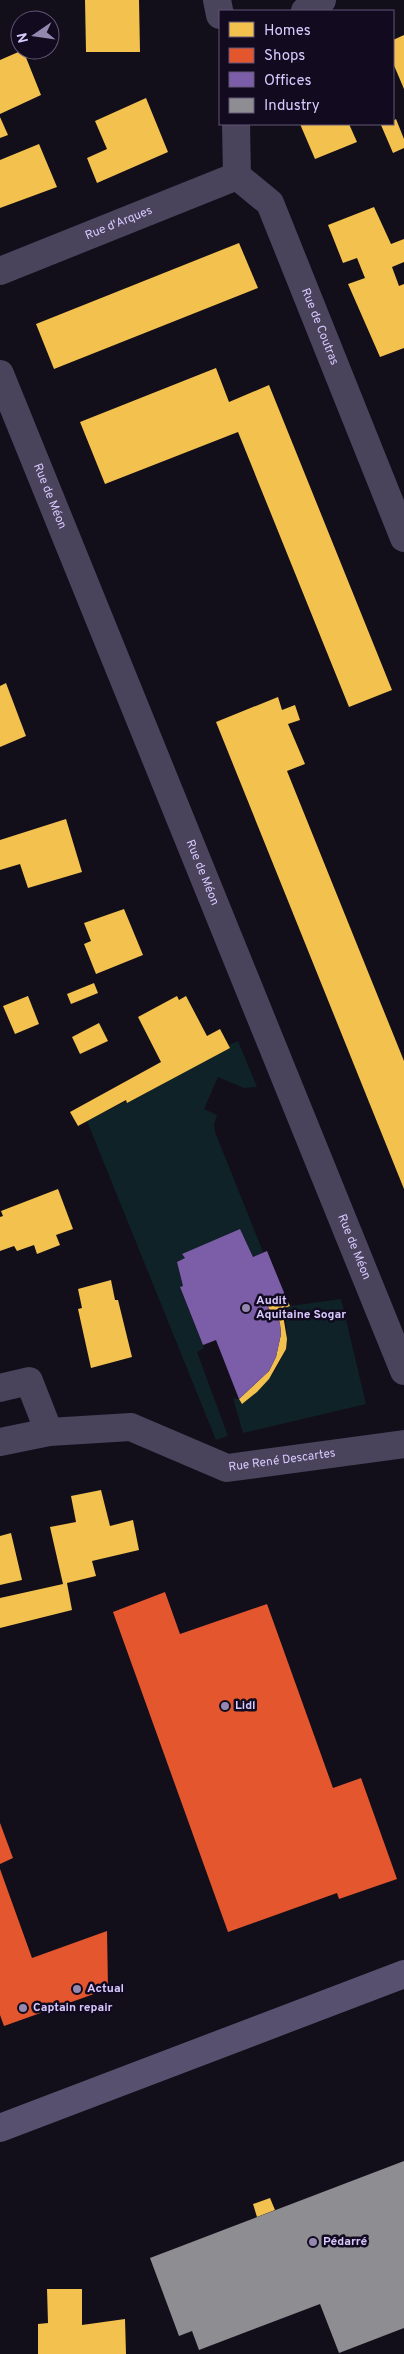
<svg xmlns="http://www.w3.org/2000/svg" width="404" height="2354" viewBox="0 0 404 2354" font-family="Overpass,sans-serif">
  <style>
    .green { fill: #0f2227 }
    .homes { fill: #f2c14e }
    .shops { fill: #e4572e }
    .offices { fill: #7b5ea7 }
    .industry { fill: #8d8d92 }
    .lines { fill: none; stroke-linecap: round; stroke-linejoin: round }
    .street { stroke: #49435c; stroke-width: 28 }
    .secondary { stroke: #57506e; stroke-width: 28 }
    .poi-dot { fill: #9488af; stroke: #120b1f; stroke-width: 2 }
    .labels { text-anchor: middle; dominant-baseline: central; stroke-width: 5; stroke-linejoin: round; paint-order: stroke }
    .street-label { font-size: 12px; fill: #d9c9ff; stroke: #120b1f }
    .poi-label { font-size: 12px; font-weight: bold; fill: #d9c9ff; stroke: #120b1f; text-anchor: start }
  </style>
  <rect width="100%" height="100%" fill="#130f1a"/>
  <g class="green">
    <polygon points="238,1041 257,1087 244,1088 218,1077 204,1109 217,1115 214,1124 215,1132 263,1252 253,1257 240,1229 182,1254 185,1258 177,1262 183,1286 180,1288 204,1348 197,1352 228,1436 216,1440 87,1121 230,1048 229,1045"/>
    <path d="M 341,1299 L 366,1404 L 243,1433 L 233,1398 L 239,1399 L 242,1404 C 273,1380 297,1350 282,1309 L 290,1306 Z"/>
  </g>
  <g class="homes">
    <polygon points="85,0 139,0 140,52 86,52"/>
    <polygon points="404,35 404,89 393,63 393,40"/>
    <polygon points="23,50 41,95 0,114 0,60"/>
    <polygon points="146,98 168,152 97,183 87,158 107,149 95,121"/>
    <polygon points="0,117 8,135 0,138"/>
    <polygon points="396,119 404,139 404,148 393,153 381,125 393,124 393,121"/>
    <polygon points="300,124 349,124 357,142 315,159"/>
    <polygon points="39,144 57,187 0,208 0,160"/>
    <polygon points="374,207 391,244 404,239 404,262 392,267 399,286 404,284 404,348 380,357 348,284 365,278 357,258 343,263 328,225"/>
    <polygon points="239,243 258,288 54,369 36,324"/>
    <polygon points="216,368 229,402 269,385 392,690 349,707 238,432 105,484 80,422"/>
    <polygon points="6,683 26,736 0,747 0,686"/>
    <polygon points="278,697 282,710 295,705 300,720 288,724 305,764 287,771 404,1061 404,1189 216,722"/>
    <polygon points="66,819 82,872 28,888 20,864 0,870 0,840"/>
    <polygon points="124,909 143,955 96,974 84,944 91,941 84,923"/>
    <polygon points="94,983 98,993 71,1004 67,994"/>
    <polygon points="28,996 39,1024 15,1034 3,1006"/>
    <polygon points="177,996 179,1000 186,996 207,1036 220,1029 230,1048 127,1103 126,1100 78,1126 70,1112 161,1062 138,1017"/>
    <polygon points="99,1023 108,1041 80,1054 72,1037"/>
    <polygon points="58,1189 73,1229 56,1235 60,1245 37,1254 34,1245 17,1251 14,1246 0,1251 0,1217 3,1216 1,1211"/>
    <polygon points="111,1280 115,1300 118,1300 132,1357 91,1368 78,1309 82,1308 78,1289"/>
    <polygon points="285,1295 290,1306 282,1309 287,1339 286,1349 269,1379 257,1392 242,1404 239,1399 269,1371 276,1357 281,1334 280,1324 277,1313 272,1316 267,1304"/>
    <polygon points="101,1490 110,1526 133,1520 139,1550 92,1561 96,1576 67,1583 72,1610 0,1628 0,1598 63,1584 50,1527 76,1522 71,1496"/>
    <polygon points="11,1533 22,1580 0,1585 0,1536"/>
    <polygon points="270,2198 275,2210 257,2217 253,2204"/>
    <polygon points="47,2289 82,2289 82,2325 125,2319 126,2354 38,2354 38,2324 48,2323"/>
  </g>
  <g class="shops">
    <polygon points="165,1592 180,1634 267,1604 333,1788 361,1778 397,1879 339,1899 337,1893 228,1932 113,1612"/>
    <polygon points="0,1823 13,1858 0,1864"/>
    <polygon points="0,1869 32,1958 107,1931 108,1989 4,2026 0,2015"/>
  </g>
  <polygon class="offices" points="240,1229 253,1257 267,1251 285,1295 267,1304 272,1316 277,1313 280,1324 281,1334 276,1357 269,1371 239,1399 216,1340 203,1345 180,1287 183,1286 177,1262 185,1258 182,1254"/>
  <polygon class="industry" points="404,2161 404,2328 339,2353 320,2304 199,2350 192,2331 179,2336 150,2258"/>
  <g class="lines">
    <g class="street">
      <polyline points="217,0 220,15"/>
      <polyline points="305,11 322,0"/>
      <path id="s1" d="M 236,124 L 237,176 L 270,203 L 404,538"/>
      <path id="s2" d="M 0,271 L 237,176"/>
      <path id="s3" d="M 0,374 L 404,1371"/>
      <polyline points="0,1388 29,1381 49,1432"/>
      <path id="s4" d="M 0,1442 L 49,1432 L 131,1427 L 227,1468 L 404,1444"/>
    </g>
    <polyline class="secondary" points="0,2128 404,1974"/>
  </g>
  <g class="poi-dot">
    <circle cx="246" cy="1308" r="5"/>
    <circle cx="225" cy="1706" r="5"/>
    <circle cx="77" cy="1989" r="5"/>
    <circle cx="23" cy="2008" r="5"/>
    <circle cx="313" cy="2242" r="5"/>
  </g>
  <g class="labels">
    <g class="street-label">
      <text stroke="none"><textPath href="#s2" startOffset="128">Rue d'Arques</textPath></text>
      <text stroke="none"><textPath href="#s1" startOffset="228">Rue de Coutras</textPath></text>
      <text stroke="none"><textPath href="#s3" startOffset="132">Rue de Méon</textPath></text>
      <text stroke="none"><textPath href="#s3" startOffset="538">Rue de Méon</textPath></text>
      <text stroke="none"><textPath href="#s3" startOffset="942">Rue de Méon</textPath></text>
      <text stroke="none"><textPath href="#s4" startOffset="292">Rue René Descartes</textPath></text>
    </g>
    <g class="poi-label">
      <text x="256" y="1301">Audit<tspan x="256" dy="14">Aquitaine Sogar</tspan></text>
      <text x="235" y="1706">Lidl</text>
      <text x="87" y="1989">Actual</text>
      <text x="33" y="2008">Captain repair</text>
      <text x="323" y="2242">Pédarré</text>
    </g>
  </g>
  <rect x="219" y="10" width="175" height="115" fill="#120b1f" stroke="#625779"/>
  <rect x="229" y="22" width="25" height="15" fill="#f2c14e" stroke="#625779"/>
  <text x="264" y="35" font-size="15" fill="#d9c9ff">Homes</text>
  <rect x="229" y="48" width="25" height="15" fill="#e4572e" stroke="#625779"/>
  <text x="264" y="60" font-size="15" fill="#d9c9ff">Shops</text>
  <rect x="229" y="72" width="25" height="15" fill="#7b5ea7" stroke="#625779"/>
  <text x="264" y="85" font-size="15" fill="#d9c9ff">Offices</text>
  <rect x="229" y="98" width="25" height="15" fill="#8d8d92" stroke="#625779"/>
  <text x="264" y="110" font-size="15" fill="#d9c9ff">Industry</text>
  <g transform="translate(35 35) rotate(257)"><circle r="24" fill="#120b1f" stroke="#625779"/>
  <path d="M0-4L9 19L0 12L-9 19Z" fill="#9488af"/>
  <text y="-8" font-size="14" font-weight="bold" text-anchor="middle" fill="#d9c9ff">N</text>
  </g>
</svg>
